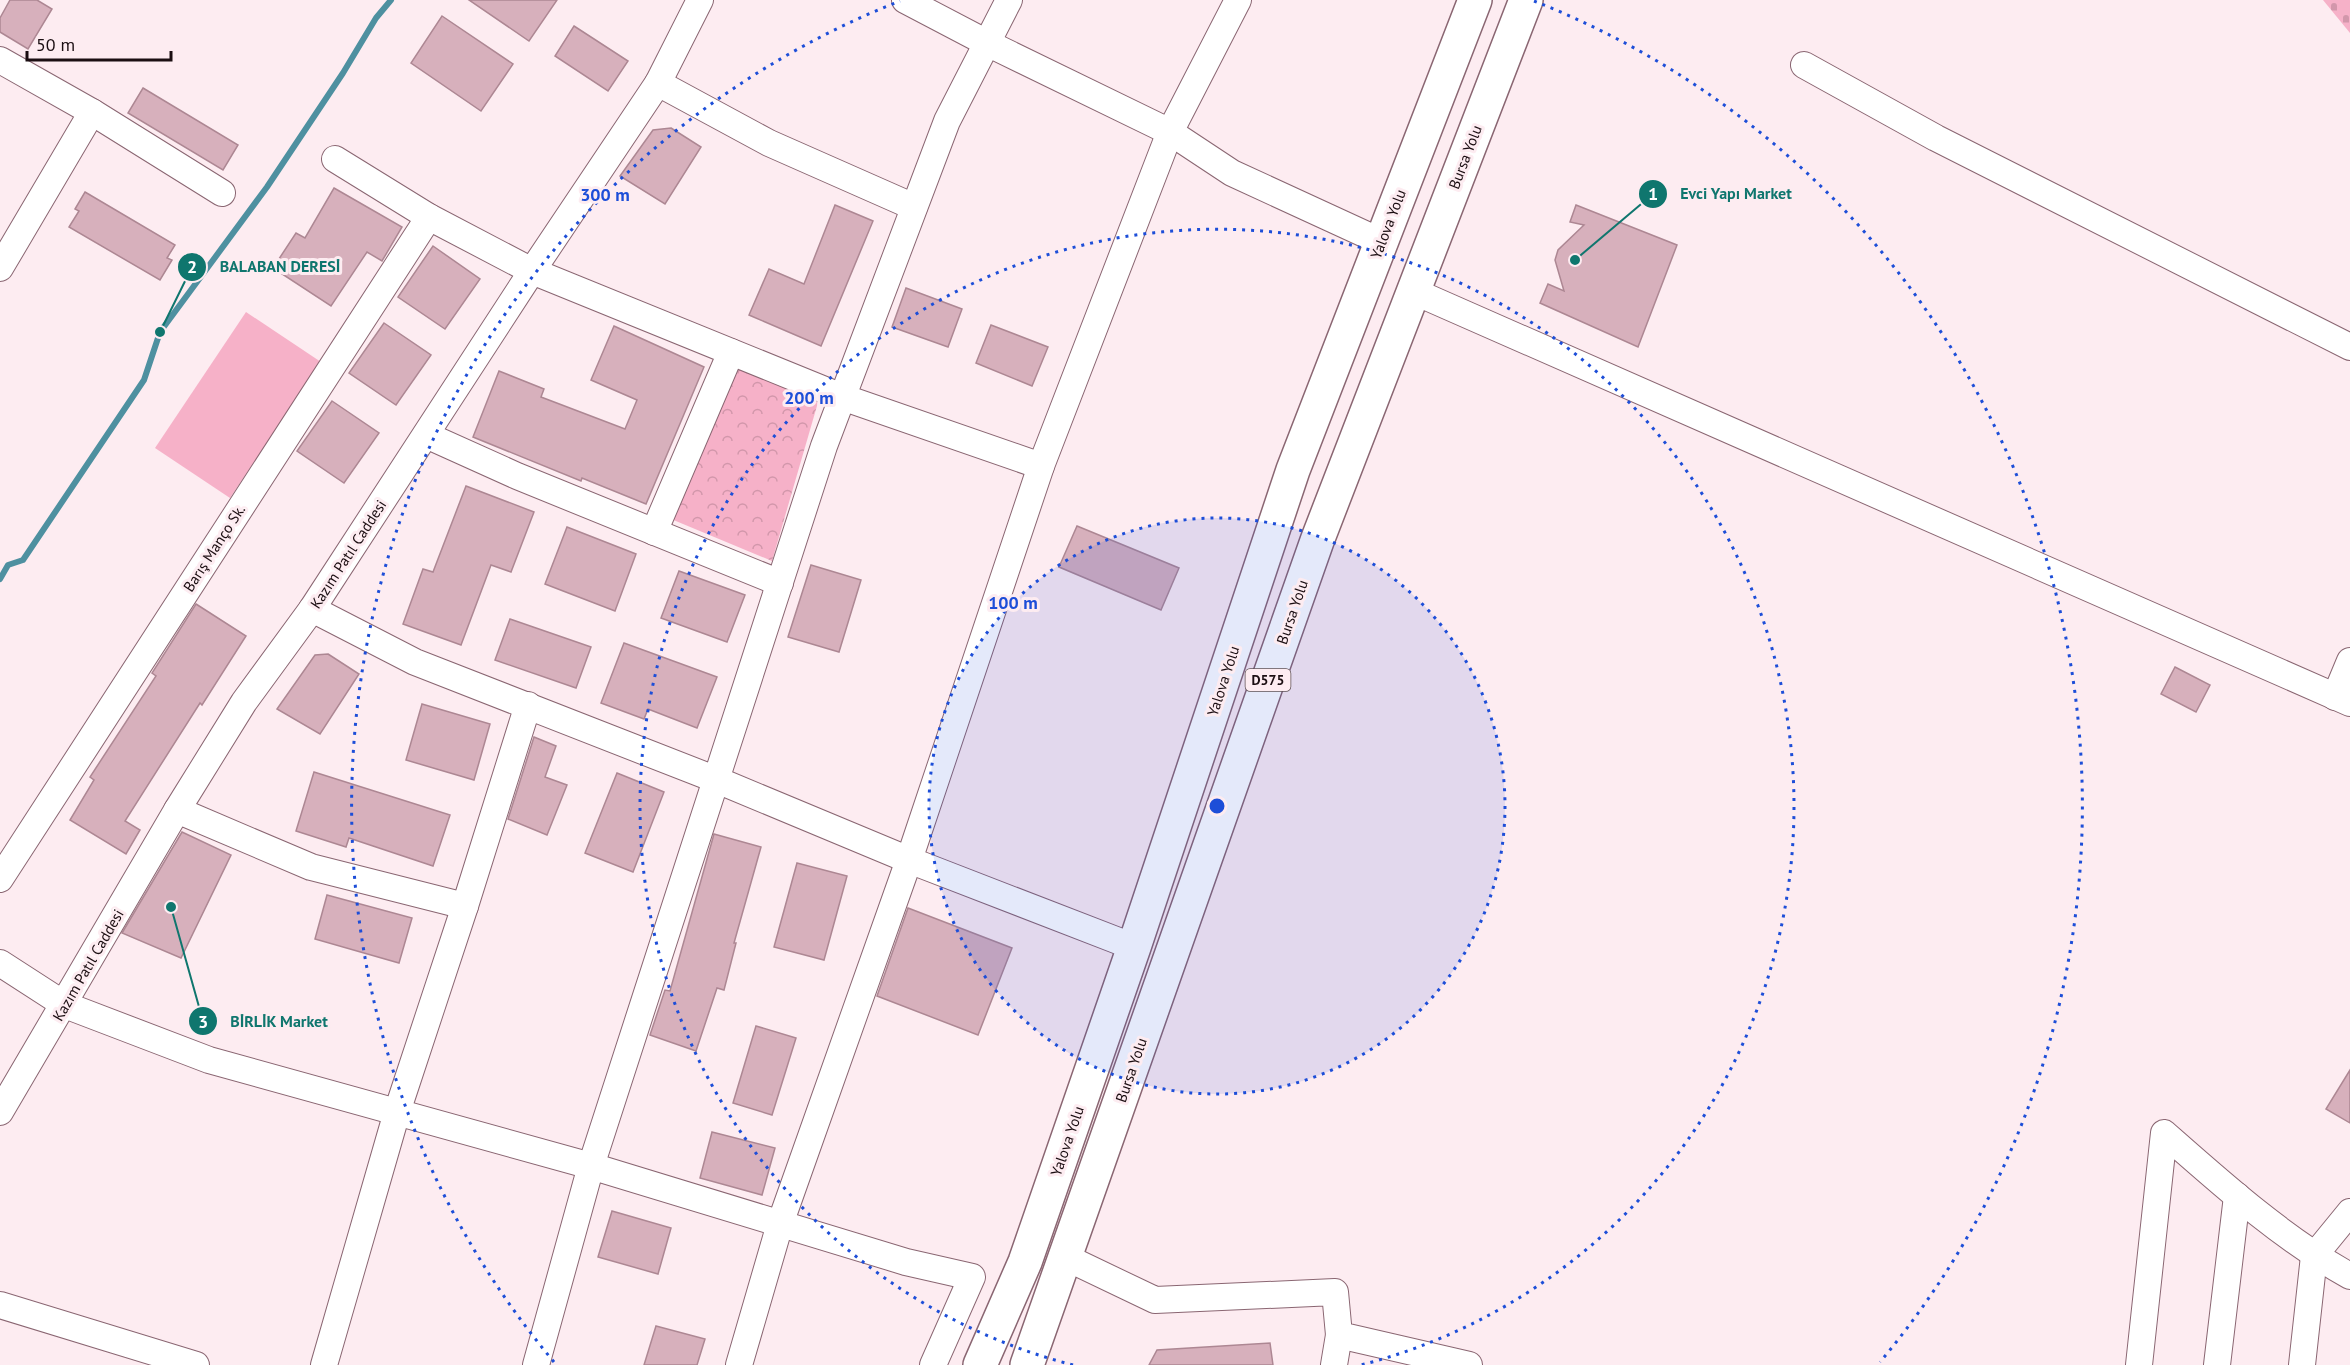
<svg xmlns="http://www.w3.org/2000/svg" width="2350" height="1365" viewBox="0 0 2350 1365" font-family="'PT Sans',sans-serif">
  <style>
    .grass { fill: #f6b1c8 }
    .cemetery { fill: url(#cemetery-stones) }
    .park { fill: url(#park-crowns) }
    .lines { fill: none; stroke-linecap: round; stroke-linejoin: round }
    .stream { stroke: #4e90a0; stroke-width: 6 }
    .building { fill: #d7b0bc; stroke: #ad8793; stroke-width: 1.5 }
    .minor-casing { stroke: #8a6672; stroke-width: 28 }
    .highway-casing { stroke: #8a6672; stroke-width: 36 }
    .minor { stroke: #fff; stroke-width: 26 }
    .highway { stroke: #fff; stroke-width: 33 }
    .ring { fill: none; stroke: #1d4ed8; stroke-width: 3; stroke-dasharray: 3 6 }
    .labels { text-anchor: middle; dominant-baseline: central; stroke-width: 6; stroke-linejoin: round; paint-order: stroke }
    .shield { fill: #fdecf1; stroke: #5f5155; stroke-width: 1.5 }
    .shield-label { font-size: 14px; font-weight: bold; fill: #1b0e12 }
    .street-label { font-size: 15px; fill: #1b0e12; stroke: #fdecf1 }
    .centre { fill: #1d4ed8; stroke: #fdecf1; stroke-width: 3 }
    .ring-label { font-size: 18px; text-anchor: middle; font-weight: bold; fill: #1d4ed8; stroke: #fdecf1; stroke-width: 6; stroke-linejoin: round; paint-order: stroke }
    .leader { fill: none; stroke: #0f766e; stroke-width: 2 }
    .callout-dot { fill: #0f766e; stroke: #fdecf1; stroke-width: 2 }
    .mark-label { font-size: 18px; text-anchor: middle; font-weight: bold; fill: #fff }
    .callout-label { font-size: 16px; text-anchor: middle; font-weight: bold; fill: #0f766e; stroke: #fdecf1; stroke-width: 6; stroke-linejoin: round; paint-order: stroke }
  </style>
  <defs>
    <pattern id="cemetery-stones" width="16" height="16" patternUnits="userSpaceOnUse" patternTransform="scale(1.5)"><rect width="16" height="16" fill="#f6b1c8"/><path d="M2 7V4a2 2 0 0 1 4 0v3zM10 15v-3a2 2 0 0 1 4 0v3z" fill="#d297ab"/></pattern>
    <pattern id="park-crowns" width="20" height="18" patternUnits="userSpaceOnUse" patternTransform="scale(1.5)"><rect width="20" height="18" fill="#f6b1c8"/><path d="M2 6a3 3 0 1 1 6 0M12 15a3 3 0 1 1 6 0" fill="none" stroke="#d297ab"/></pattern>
  </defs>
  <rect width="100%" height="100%" fill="#fdecf1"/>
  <polygon class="grass" points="246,312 321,362 230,498 155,448"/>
  <polygon class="cemetery" points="2323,0 2350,0 2350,33"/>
  <polygon class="park" points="739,364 819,399 772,561 671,519"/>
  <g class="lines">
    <polyline class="stream" points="0,579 8,565 23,560 144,380 160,332 267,187 343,73 376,18 391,0"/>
  </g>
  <g class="building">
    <polygon points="10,0 37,0 52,9 28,49 0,32 0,18"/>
    <polygon points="469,0 557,0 529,41"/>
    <polygon points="442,16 513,64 481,111 411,63"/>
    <polygon points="574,26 628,61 608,91 555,56"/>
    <polygon points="143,88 238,145 223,170 128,113"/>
    <polygon points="671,128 701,147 665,204 620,176 653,130"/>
    <polygon points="334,188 402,227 382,261 367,252 331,306 273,268 296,233 305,238"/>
    <polygon points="85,192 175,245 167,258 172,260 160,280 69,227 79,211 75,209"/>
    <polygon points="835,205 873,221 821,346 749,315 769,269 804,284"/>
    <polygon points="1576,205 1677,245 1638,347 1540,303 1548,284 1564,291 1555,260 1558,250 1584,225 1570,222"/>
    <polygon points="433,246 480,279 445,329 398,297"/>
    <polygon points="906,288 962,309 948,347 892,327"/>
    <polygon points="384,323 431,355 396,405 349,373"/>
    <polygon points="991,325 1048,347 1032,386 976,363"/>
    <polygon points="614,326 704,367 646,504 582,478 581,481 473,437 499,371 544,389 541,397 625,429 637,400 591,380"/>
    <polygon points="332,401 379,433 344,483 297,451"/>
    <polygon points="466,486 534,512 511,572 491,565 461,645 403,624 423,569 433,572"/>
    <polygon points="1077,526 1179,568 1161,610 1059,567"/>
    <polygon points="567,527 636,554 615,611 545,584"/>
    <polygon points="811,565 861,580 839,652 788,637"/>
    <polygon points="679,571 745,595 727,642 661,618"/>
    <polygon points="196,604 246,636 202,705 200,703 125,821 140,830 126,854 70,820 94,780 90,777 156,676 152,673"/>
    <polygon points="510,619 591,647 576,688 495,660"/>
    <polygon points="624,643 717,677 697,728 648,709 644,719 601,703"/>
    <polygon points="328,654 359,674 320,734 277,709 315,655"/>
    <polygon points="2175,667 2210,685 2196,712 2161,694"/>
    <polygon points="422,704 490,724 474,780 406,760"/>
    <polygon points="534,737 556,746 545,777 567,785 547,835 508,819"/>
    <polygon points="314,772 450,815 433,866 349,838 346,847 296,831"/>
    <polygon points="617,773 664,792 633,872 585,853"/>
    <polygon points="182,832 231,855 181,958 122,933"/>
    <polygon points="714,834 761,847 734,943 736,943 724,990 717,988 696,1051 650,1035 665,990 670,991"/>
    <polygon points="797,863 847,876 824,960 774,947"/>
    <polygon points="327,895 412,918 399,963 315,939"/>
    <polygon points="908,908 1012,948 978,1035 877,996"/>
    <polygon points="756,1026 796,1038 772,1115 733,1103"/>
    <polygon points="2350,1070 2350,1123 2326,1109"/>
    <polygon points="712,1132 775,1148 762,1195 700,1178"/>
    <polygon points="612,1211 671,1228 658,1274 598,1257"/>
    <polygon points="656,1326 705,1339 697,1365 644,1365"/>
    <polygon points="1270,1343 1273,1365 1149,1365 1157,1350"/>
  </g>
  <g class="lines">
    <g class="minor-casing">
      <g id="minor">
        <polyline points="905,0 987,43 1170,132 1232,173 1382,242"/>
        <polyline points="0,60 92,112 222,193"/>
        <polyline points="1804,65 1936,138 2350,347"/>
        <polyline points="658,83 769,143 914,207"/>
        <polyline points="335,159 429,217 532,271 842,397 1041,466"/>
        <polyline points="0,268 92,112"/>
        <polyline points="1413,291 2350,703"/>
        <polyline points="426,435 517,476 780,583"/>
        <polyline points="654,532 731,352"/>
        <polyline points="312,609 415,662 717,780 909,860 1134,947"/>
        <polyline points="2335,697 2350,661"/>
        <polyline points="177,810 311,867 465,906"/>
        <polyline points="0,879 429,217"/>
        <polyline points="0,963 65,1005 209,1060 591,1166 906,1262 972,1277 933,1365"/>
        <polyline points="0,1112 177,810 244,702 312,609 532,271 658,83 700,0"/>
        <polyline points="1065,1257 1155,1300 1335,1292 1339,1335 1469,1365"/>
        <polyline points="0,1305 196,1365"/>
        <polyline points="324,1365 397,1112 465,906 528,705"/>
        <polyline points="536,1365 591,1166 824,446 947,121 1009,0"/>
        <polyline points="739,1365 780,1224 909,860 1041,466 1170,132 1238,0"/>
        <polyline points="1334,1365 1339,1335"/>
        <path d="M 2139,1365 L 2164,1133 C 2223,1185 2282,1238 2350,1276"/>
        <polyline points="2217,1365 2237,1196"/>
        <polyline points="2302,1365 2314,1256 2350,1212"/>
      </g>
    </g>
    <g class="highway-casing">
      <g id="highway">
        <polyline points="980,1365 1025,1262 1134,947 1293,470 1475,0"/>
        <polyline points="1027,1365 1317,541 1526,0"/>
      </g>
    </g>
    <use href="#minor" class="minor"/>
    <use href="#highway" class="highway"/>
  </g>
  <circle cx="1217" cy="806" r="288" fill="#1d4ed8" fill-opacity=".12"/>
  <g class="ring">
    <circle cx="1217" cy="806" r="288"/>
    <path d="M1073 1365A577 577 0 1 1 1361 1365"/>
    <path d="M554 1362A865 865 0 0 1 900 1M1534 1A865 865 0 0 1 1880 1362"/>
  </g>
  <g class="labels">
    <rect class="shield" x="1245.5" y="669" width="45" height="22" rx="4.5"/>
    <g class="shield-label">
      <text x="1268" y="680">D575</text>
    </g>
    <g class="street-label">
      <text transform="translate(1465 157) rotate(-69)">Bursa Yolu</text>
      <text transform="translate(1388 224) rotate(-69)">Yalova Yolu</text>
      <text transform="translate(214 548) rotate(-57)">Barış Manço Sk.</text>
      <text transform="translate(348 554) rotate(-57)">Kazım Patıl Caddesi</text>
      <text transform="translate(1292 612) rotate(-71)">Bursa Yolu</text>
      <text transform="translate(1223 681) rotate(-72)">Yalova Yolu</text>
      <text transform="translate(88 965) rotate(-60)">Kazım Patıl Caddesi</text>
      <text transform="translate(1131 1070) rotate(-71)">Bursa Yolu</text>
      <text transform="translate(1067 1141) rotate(-71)">Yalova Yolu</text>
    </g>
  </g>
  <circle cx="1217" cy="806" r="9" class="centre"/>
  <g class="ring-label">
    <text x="605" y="201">300 m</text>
    <text x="809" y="404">200 m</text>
    <text x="1013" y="609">100 m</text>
  </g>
  <path class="leader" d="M1575 260L1653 194M160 332L192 267M171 907L203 1021"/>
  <g class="callout-dot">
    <circle cx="1575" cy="260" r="6"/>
    <circle cx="160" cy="332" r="6"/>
    <circle cx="171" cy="907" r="6"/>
    <circle cx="1653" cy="194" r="15"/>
    <circle cx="192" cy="267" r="15"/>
    <circle cx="203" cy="1021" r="15"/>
  </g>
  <g class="mark-label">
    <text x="1653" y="200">1</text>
    <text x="192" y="273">2</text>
    <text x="203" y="1028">3</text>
  </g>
  <g class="callout-label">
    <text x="1736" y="199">Evci Yapı Market</text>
    <text x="280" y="272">BALABAN DERESİ</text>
    <text x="279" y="1027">BİRLİK Market</text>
  </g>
  <path d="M27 51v9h144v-9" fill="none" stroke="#1b0e12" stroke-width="3"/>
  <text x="36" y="51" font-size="18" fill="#1b0e12" stroke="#fdecf1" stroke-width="4.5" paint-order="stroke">50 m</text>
</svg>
